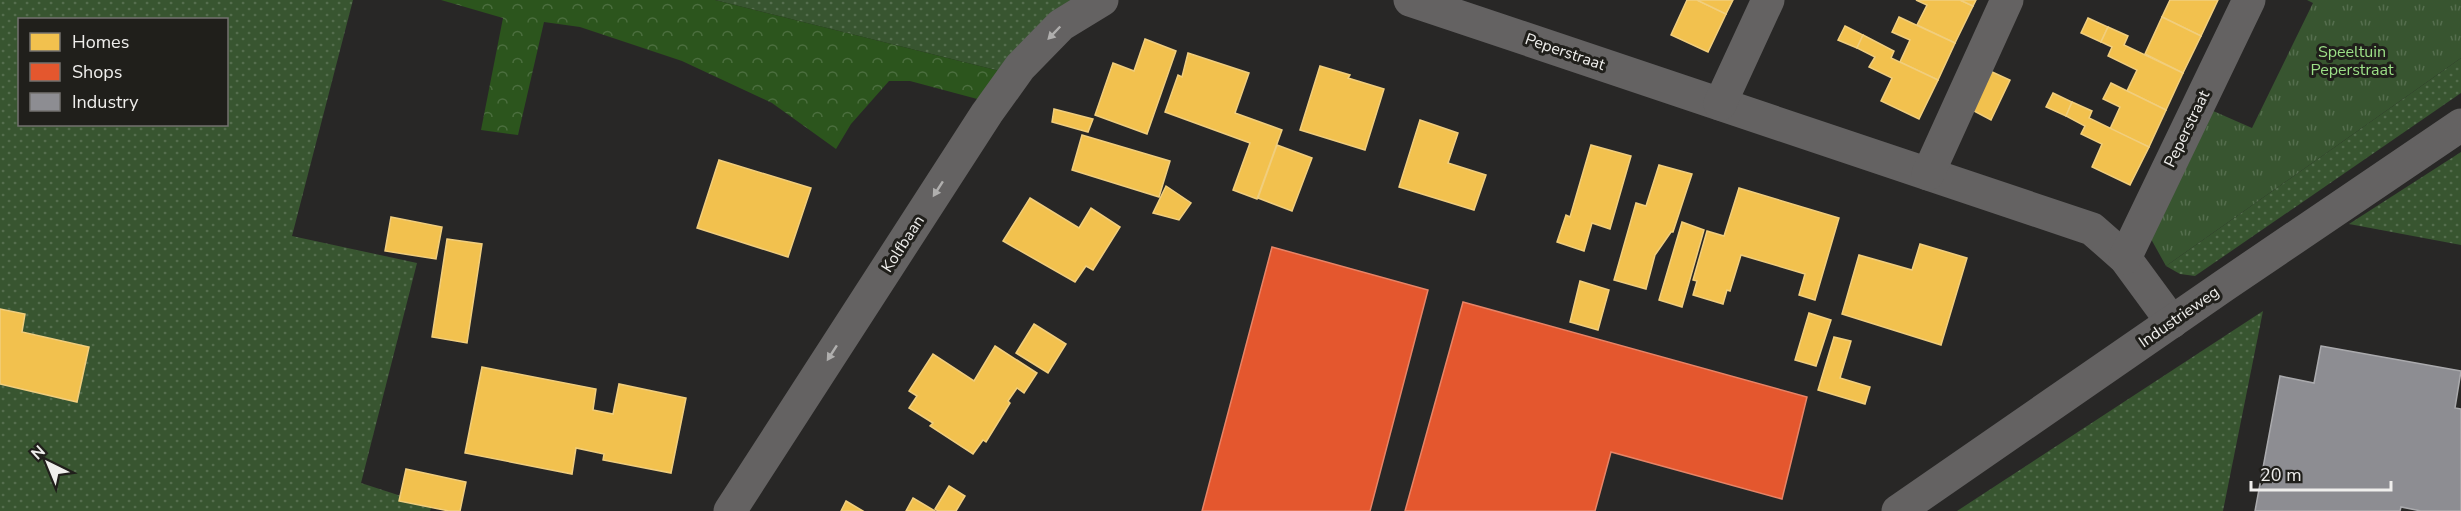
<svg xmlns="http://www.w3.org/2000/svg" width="2461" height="511" viewBox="0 0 2461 511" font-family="'Nunito Sans',sans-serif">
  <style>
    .grass { fill: url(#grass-dots); fill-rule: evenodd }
    .forest { fill: url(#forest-crowns) }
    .park { fill: url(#park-tufts) }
    .homes { fill: #f2c14e; stroke: #f1ce7d; stroke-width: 1.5 }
    .shops { fill: #e4572e; stroke: #e78467; stroke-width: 1.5 }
    .industry { fill: #8d8d92; stroke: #aaaaad; stroke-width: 1.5 }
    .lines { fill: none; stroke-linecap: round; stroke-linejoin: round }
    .minor { stroke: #646262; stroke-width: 33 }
    .oneway { fill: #b0afae }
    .labels { text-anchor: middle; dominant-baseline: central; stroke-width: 6; stroke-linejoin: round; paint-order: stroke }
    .street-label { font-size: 16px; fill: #efeeec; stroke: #201f1b }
    .park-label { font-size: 16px; fill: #9ce087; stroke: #201f1b }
  </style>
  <defs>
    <pattern id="grass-dots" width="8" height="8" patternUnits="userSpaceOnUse" patternTransform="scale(1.5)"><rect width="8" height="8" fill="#385530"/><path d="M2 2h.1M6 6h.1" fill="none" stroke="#556e4e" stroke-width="1.8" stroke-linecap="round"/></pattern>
    <pattern id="forest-crowns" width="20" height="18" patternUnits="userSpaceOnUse" patternTransform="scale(1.5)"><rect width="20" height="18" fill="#2c551d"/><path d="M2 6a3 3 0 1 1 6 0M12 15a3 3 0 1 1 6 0" fill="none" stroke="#4b6e3e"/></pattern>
    <pattern id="park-tufts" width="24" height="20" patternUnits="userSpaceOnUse" patternTransform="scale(1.5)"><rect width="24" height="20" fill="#385530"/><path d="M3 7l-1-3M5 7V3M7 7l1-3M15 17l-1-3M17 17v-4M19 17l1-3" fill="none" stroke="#556e4e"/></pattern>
  </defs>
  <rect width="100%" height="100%" fill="#282726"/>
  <g class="grass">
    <path d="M 0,0 L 353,0 L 292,236 L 417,263 L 361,483 L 432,506 L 430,511 L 0,511 ZM 20,20 L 226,20 L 226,124 L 20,124 Z"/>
    <polygon points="715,0 1082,0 1000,71"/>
    <polygon points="2461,58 2461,93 2195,276 2180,274 2166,266"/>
    <polygon points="2461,152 2461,245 2349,224"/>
    <polygon points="2263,311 2223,511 1957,511"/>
  </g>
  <polygon class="forest" points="441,0 715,0 1000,71 981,100 910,81 889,81 851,124 836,149 772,103 682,61 580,27 544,22 518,135 481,130 503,18"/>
  <polygon class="park" points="2307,0 2461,0 2461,58 2166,266 2151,239 2211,110 2252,128 2313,3"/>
  <g class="homes">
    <polygon points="1687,0 1697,0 1726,14 1708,52 1671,35"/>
    <polygon points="1697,0 1733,0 1726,14"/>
    <polygon points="1916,0 1960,0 1973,6 1955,43 1917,25 1927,5"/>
    <polygon points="1960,0 1976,0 1973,6"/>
    <polygon points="2170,0 2218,0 2201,36 2162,17"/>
    <polygon points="1899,17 1955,43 1938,80 1900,62 1910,40 1892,32"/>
    <polygon points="2162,17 2201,36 2183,73 2145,54"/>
    <polygon points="2088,18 2108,27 2101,42 2081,33"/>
    <polygon points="1845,26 1863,35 1857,48 1838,40"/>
    <polygon points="2108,27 2128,36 2124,45 2183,73 2166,110 2127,91 2137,70 2108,56 2112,47 2101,42"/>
    <polygon points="1863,35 1894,51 1891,58 1938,80 1919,119 1881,101 1892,78 1869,67 1875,57 1857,48"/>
    <polygon points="1145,39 1176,51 1147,134 1095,115 1113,63 1134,71"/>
    <polygon points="1188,53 1249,73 1235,113 1282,130 1257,199 1233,190 1250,143 1165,112 1178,75 1182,77"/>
    <polygon points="1320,66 1350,75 1348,78 1384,89 1365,150 1300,130"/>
    <polygon points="1990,71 2010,80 1991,120 1972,110"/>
    <polygon points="2111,83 2166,110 2149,147 2110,129 2120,107 2103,99"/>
    <polygon points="2053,93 2072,102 2066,116 2046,107"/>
    <polygon points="2072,102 2092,111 2089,118 2149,147 2130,185 2092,167 2102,144 2081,134 2085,126 2066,116"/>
    <polygon points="1054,109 1093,119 1088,132 1052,122"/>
    <polygon points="1420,120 1458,133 1448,163 1486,175 1474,210 1399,187"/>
    <polygon points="1082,135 1170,161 1159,197 1072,170"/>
    <polygon points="1277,145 1312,158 1292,211 1258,198"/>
    <polygon points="1591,145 1631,156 1610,229 1592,223 1584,251 1557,242 1566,215 1570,217"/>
    <polygon points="719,160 811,188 788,257 697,228"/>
    <polygon points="1659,165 1692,174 1673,232 1671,232 1655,255 1646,289 1614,280 1636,203 1646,206"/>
    <polygon points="1166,186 1191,203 1179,220 1153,213"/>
    <polygon points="1739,188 1839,218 1815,300 1799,295 1805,274 1741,255 1730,291 1727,290 1723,304 1693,295 1697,281 1693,280 1707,231 1724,236"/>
    <polygon points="1030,198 1079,228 1091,208 1120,227 1093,270 1086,266 1075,282 1003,241"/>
    <polygon points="391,217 442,227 436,259 385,251"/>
    <polygon points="1682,222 1704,230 1682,307 1659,300"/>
    <polygon points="447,239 482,244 467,343 432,337"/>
    <polygon points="1920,244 1967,258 1941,345 1842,314 1859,255 1912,270"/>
    <polygon points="1580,281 1609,290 1598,330 1570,322"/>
    <polygon points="0,309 25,314 22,332 89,347 77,402 0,384"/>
    <polygon points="1809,313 1831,320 1816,366 1795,360"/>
    <polygon points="1034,324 1066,344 1048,373 1016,353"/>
    <polygon points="1834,337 1851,341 1840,378 1870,387 1865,404 1818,390"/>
    <polygon points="995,346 1037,373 1024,393 1017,388 1008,401 1010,403 986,442 983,440 973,454 930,426 933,423 909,408 917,396 909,391 933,354 974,381"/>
    <polygon points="482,367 596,389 593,410 613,414 619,384 686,398 671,473 603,460 604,454 576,448 572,474 465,453"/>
    <polygon points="406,469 466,482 460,511 449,511 399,501"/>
    <polygon points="949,486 965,496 956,511 938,511 935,509"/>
    <polygon points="913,498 935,511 906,511"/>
    <polygon points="846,501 863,511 841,511"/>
  </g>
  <g class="shops">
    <polygon points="1272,247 1428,290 1370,511 1202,511"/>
    <polygon points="1463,302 1807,397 1782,499 1611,452 1595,511 1405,511"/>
  </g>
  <polygon class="industry" points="2321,346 2461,371 2455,408 2461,409 2461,511 2421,511 2401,507 2400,511 2255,511 2280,376 2314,383"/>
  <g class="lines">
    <g class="minor">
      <polyline points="1410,0 2092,229 2125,258 2172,322"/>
      <polyline points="1720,104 1768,0"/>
      <polyline points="1928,174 2007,0"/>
      <polyline points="2125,258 2249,0"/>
      <polyline points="730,511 987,113 1020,67 1061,25 1102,0"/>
      <polyline points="1898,511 2225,285 2461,125"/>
    </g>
  </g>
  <defs><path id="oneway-solid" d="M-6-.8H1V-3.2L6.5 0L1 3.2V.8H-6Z" transform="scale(1.5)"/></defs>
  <g class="oneway">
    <use href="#oneway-solid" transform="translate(1054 33) rotate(134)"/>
    <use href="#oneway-solid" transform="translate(938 189) rotate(123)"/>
    <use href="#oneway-solid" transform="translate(832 353) rotate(123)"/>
  </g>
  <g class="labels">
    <g class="street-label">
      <text transform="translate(1565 52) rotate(19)">Peperstraat</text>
      <text transform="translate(2187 129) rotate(-64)">Peperstraat</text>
      <text transform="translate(903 244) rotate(-57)">Kolfbaan</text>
      <text transform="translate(2179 317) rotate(-35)">Industrieweg</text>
    </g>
    <g class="park-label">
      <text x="2352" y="52">Speeltuin<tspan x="2352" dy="18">Peperstraat</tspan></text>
    </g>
  </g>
  <rect x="18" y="18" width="210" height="108" fill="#201f1b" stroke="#73726f" stroke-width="1.5"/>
  <rect x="30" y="33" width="30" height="18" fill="#f2c14e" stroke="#73726f" stroke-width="1.5"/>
  <text x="72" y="48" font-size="18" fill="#efeeec">Homes</text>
  <rect x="30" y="63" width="30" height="18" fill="#e4572e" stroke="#73726f" stroke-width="1.5"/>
  <text x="72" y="78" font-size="18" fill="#efeeec">Shops</text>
  <rect x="30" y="93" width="30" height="18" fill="#8d8d92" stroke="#73726f" stroke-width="1.5"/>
  <text x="72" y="108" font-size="18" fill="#efeeec">Industry</text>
  <g transform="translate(48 463) rotate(317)" stroke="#201f1b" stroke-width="4.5" paint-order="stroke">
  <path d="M0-4.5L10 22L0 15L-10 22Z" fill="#efeeec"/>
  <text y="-9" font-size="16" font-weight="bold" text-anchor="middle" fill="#efeeec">N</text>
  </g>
  <path d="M2251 481v9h140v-9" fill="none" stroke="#efeeec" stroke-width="3"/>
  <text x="2260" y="481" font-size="18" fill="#efeeec" stroke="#201f1b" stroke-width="4.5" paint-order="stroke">20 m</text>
</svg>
